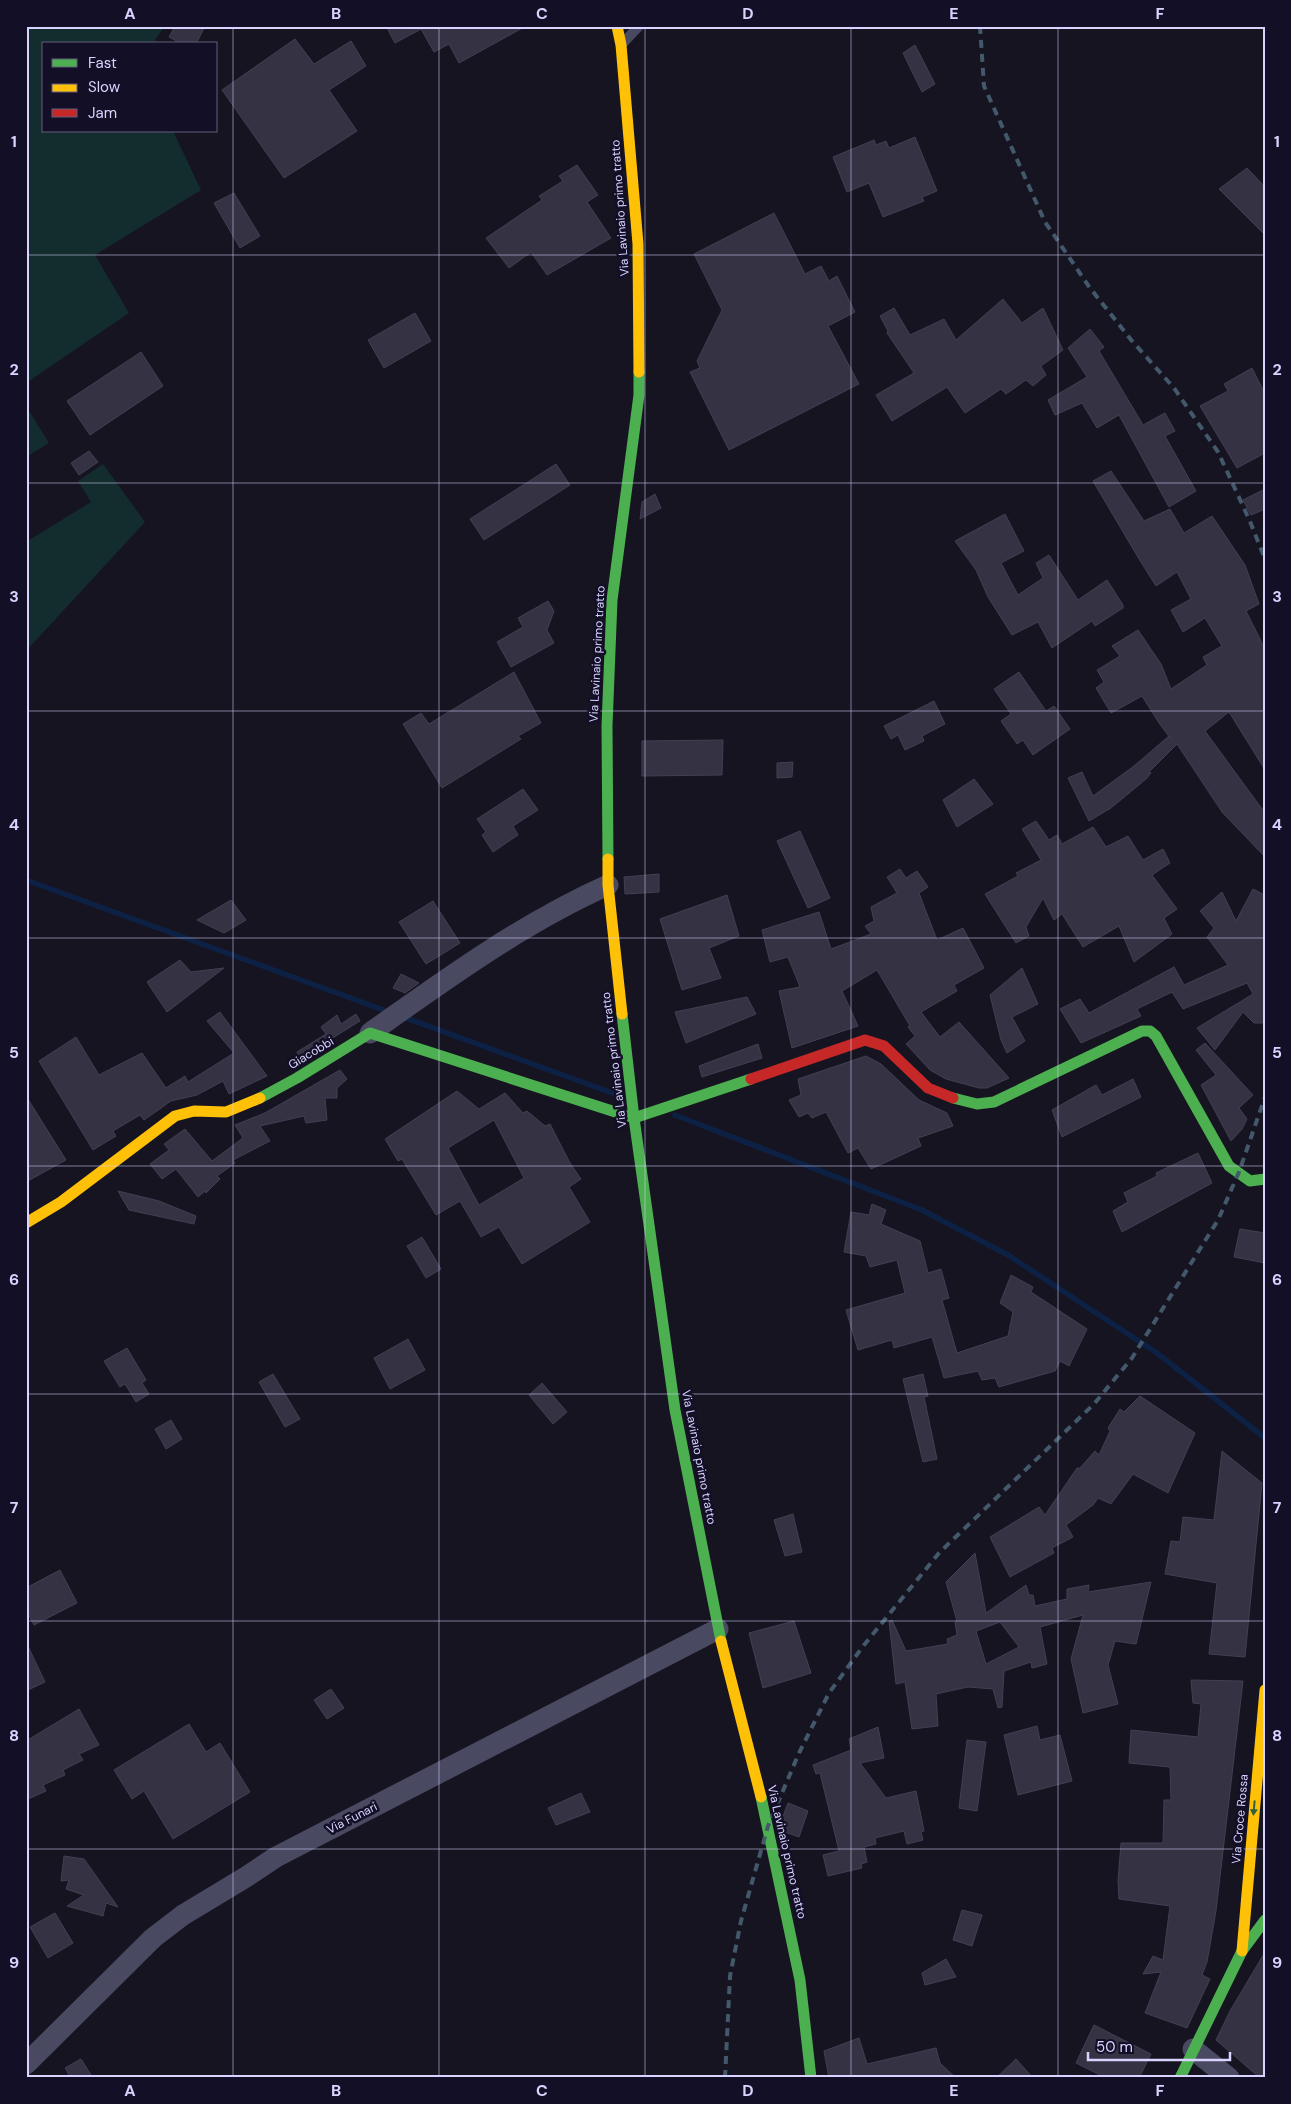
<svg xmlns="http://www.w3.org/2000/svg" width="1291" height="2104" viewBox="0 0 1291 2104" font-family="'DM Sans',sans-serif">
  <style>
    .green { fill: #132c2d }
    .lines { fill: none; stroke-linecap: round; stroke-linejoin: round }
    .stream { stroke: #0d2144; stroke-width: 5.5 }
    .building { fill: #343243; stroke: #433f54; fill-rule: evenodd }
    .lane { stroke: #4a4962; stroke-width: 10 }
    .street { stroke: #4a4962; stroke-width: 21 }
    .fast { stroke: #4caf50; stroke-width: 11 }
    .slow { stroke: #ffc107; stroke-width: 11 }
    .jam { stroke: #c62828; stroke-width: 11 }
    .rail { stroke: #43596b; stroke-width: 4; stroke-dasharray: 8 6; stroke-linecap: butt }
    .oneway { fill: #305f3b }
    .grid { fill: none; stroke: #d9d4ff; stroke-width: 1; stroke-opacity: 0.55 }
    .labels { text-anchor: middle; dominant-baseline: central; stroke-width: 5; stroke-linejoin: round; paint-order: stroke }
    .street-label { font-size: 12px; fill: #d9d4ff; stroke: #130f26 }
    .neatline { fill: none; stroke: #d9d4ff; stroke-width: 2 }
    .grid-label { font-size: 16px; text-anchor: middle; font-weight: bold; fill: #d9d4ff }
  </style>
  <rect width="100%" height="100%" fill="#161421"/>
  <g class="green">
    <polygon points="26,26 165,26 155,40 157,44 44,44 44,131 173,131 201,190 95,255 129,313 26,383"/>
    <polygon points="26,406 49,443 26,457"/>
    <polygon points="103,464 145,522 26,651 26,542 91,502 78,481"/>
  </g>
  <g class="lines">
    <g class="stream">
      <polyline points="26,880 389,1012"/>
      <polyline points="403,1017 615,1094"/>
      <polyline points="675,1115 922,1210 1008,1255 1157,1353 1265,1438"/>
    </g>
  </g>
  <g class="building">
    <polygon points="175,26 205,26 196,44 182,44 169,37"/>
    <polygon points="386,26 526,26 459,63 449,44 434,52 421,29 395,43"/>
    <polygon points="295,39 314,64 351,41 366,66 329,90 357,131 284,178 222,90"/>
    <polygon points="915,45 935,84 922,92 903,53"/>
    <polygon points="915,137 937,191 922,197 924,201 883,217 869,183 847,192 833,157 874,140 876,145 886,141 889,148"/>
    <polygon points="577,165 598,195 587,202 611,238 547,275 531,252 509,268 486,238 542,200 539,196 563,181 559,176"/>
    <polygon points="1247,168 1265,187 1265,235 1219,189"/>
    <polygon points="234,193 260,236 240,248 214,203"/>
    <polygon points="774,213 805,274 821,266 829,281 837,276 855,312 828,326 859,384 729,450 690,372 700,368 697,361 722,310 694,254"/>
    <polygon points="1003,299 1022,323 1043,308 1063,350 1041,366 1046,375 1033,386 1026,380 1006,394 1001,389 965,413 947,387 892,421 876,395 914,373 887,333 888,331 880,316 894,308 910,335 944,319 956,340"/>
    <polygon points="415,313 431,341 384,368 368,340"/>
    <polygon points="1090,329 1104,347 1099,351 1143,425 1165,413 1175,431 1165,436 1196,491 1169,507 1119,415 1097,428 1082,403 1055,415 1048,400 1087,377 1068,348"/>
    <polygon points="141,352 163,386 90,435 67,401"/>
    <polygon points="1252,368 1265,394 1265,453 1237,468 1200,406 1228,391 1224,384"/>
    <polygon points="89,451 98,462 79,475 71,463"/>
    <polygon points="556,464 570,485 484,540 470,519"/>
    <polygon points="1111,471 1144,521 1170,509 1184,533 1212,516 1245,565 1259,604 1246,611 1265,649 1265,770 1229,712 1205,731 1265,813 1265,857 1222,812 1177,744 1149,772 1151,773 1146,779 1111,808 1089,821 1068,778 1082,772 1093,796 1134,766 1169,736 1171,739 1159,723 1142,696 1111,713 1096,688 1104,682 1097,670 1120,656 1112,646 1138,630 1161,664 1171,689 1207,665 1203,657 1222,646 1205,618 1183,632 1171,610 1191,599 1177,572 1156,586 1139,559 1093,481"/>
    <polygon points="1265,489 1265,509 1251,515 1243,500"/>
    <polygon points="655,494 661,508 640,519 642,502"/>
    <polygon points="1005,514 1024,551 1001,563 1018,595 1043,578 1036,563 1049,555 1078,600 1107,580 1123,605 1123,608 1095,626 1092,621 1052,648 1038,622 1012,635 988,597 976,570 955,541"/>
    <polygon points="548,601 554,611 547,630 554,643 511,667 497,642 523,627 518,618"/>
    <polygon points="514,672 541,723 518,736 521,739 442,788 403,724 421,713 429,724"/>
    <polygon points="1019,672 1046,711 1054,706 1070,729 1033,755 1023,740 1017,744 1001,721 1011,714 994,689"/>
    <polygon points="934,701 945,724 922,736 924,741 905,750 898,735 891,739 884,726"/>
    <polygon points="723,740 722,775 642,776 642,741"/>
    <polygon points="793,762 792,777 777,778 777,763"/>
    <polygon points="974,779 993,804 957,827 943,800"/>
    <polygon points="523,789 538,810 513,826 518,835 493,852 482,835 486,832 477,819"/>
    <polygon points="1036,821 1049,840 1057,835 1062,844 1093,827 1106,847 1128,836 1143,860 1163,849 1170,863 1152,875 1177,909 1164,918 1172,934 1134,962 1119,926 1083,947 1062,914 1054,920 1043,898 1026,927 1029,936 1016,943 985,894 1018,876 1016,873 1041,860 1022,829"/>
    <polygon points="800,831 830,898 808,908 777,841"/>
    <polygon points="900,869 906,878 917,871 928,887 919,893 937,940 963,928 984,968 954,985 957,991 921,1012 940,1037 959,1022 1009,1078 987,1088 979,1088 946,1079 930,1070 906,1044 915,1036 908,1027 910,1026 877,970 842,991 858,1026 792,1048 779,991 800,987 788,957 770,962 762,930 819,912 831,949 871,934 865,926 874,921 871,907 897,893 887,877"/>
    <polygon points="659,874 659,892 625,894 624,877"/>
    <polygon points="1253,889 1265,895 1265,1023 1254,1023 1243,1012 1215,1050 1197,1028 1253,994 1247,983 1183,1009 1172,992 1137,1009 1141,1016 1081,1043 1060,1009 1080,999 1089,1013 1174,967 1184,985 1228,965 1207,937 1214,928 1200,911 1222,892 1236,921"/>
    <polygon points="727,895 739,936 709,948 721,978 682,990 660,919"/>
    <polygon points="231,900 246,920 224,933 197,920"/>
    <polygon points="433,901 460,943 426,964 399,922"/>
    <polygon points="180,960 191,972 224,968 167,1012 147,982"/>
    <polygon points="1022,968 1038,1004 1012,1017 1025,1041 1007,1053 1001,1040 990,995"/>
    <polygon points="401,974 419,983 405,993 393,988"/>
    <polygon points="747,997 756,1014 686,1043 675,1012"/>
    <polygon points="220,1012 267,1076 229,1094 223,1081 197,1095 171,1101 144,1120 140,1115 113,1131 116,1136 93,1150 39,1061 76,1037 99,1075 142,1053 166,1088 185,1076 188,1082 234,1053 207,1021"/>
    <polygon points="356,1014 360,1021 300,1058 297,1052 326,1034 321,1027 337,1015 341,1024"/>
    <polygon points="1205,1043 1253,1095 1239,1108 1247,1119 1242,1129 1231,1141 1201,1085 1216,1075 1196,1050"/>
    <polygon points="758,1044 762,1058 702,1077 699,1066"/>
    <polygon points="866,1056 881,1064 919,1100 947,1113 953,1126 918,1138 921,1146 871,1169 858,1148 848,1153 826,1112 812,1118 808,1113 799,1117 789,1100 801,1095 798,1079"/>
    <polygon points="340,1070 347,1079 337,1088 337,1098 325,1098 327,1120 306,1123 304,1116 260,1126 270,1141 233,1160 235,1163 217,1176 220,1179 206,1193 205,1191 198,1197 176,1169 162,1179 150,1164 169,1150 164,1144 185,1129 212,1161 243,1138 235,1125 265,1113"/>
    <polygon points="1133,1079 1141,1097 1062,1137 1052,1110 1096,1085 1102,1095"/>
    <path d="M 457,1091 L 479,1109 L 505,1093 L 523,1113 L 527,1111 L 545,1126 L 550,1124 L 570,1163 L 581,1179 L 569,1187 L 590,1222 L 522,1264 L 499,1227 L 481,1237 L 460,1201 L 436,1215 L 402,1159 L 398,1161 L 385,1139 ZM 494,1120 L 524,1178 L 479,1205 L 448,1148 Z"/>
    <polygon points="26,1096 66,1160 26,1182"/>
    <polygon points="1198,1153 1212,1183 1122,1232 1113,1211 1128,1202 1124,1193 1157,1176 1156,1173"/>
    <polygon points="118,1191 159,1201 196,1216 194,1224 129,1210"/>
    <polygon points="872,1204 886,1210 881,1224 920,1241 928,1273 941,1269 949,1298 942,1300 957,1353 1008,1336 1013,1312 1000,1303 1011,1275 1033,1287 1031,1292 1087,1329 1069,1366 1060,1361 1055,1371 999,1387 995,1378 982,1380 978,1371 944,1378 932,1337 894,1348 892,1340 858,1350 846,1310 905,1293 897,1260 870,1267 866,1256 844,1252 851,1212 869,1215"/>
    <polygon points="1240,1229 1265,1233 1265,1263 1234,1257"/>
    <polygon points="422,1237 441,1269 426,1278 407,1246"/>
    <polygon points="408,1339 425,1370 390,1389 374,1358"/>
    <polygon points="127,1348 146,1380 142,1383 149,1394 136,1402 125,1384 120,1387 104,1361"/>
    <polygon points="273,1374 300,1419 285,1427 259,1382"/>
    <polygon points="923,1374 928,1396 924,1397 937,1459 923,1462 903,1379"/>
    <polygon points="542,1383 567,1412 553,1424 529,1395"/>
    <polygon points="1140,1396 1195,1433 1168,1493 1133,1474 1111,1504 1098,1498 1093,1505 1066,1525 1073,1537 1052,1548 1054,1553 1010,1577 990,1537 1039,1507 1045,1515 1077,1468 1080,1468 1095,1451 1099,1455 1110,1431 1108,1428 1120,1409 1124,1412"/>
    <polygon points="171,1420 182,1439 166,1449 155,1429"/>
    <polygon points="1222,1451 1262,1483 1245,1657 1209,1654 1217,1583 1165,1574 1171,1541 1180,1542 1183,1517 1214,1520"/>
    <polygon points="793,1514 802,1552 785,1556 774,1520"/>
    <path d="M 975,1553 L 986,1613 L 1026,1585 L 1029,1595 L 1033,1595 L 1035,1606 L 1067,1599 L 1067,1589 L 1089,1585 L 1088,1592 L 1151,1582 L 1136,1644 L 1115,1641 L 1108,1665 L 1118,1704 L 1083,1713 L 1071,1659 L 1083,1615 L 1040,1627 L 1047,1664 L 1032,1668 L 1031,1662 L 1004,1671 L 1002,1707 L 998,1708 L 993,1689 L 968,1687 L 936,1694 L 938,1726 L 912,1729 L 905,1682 L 896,1684 L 889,1621 L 892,1620 L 906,1651 L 948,1644 L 947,1639 L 957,1635 L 955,1622 L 957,1621 L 946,1582 ZM 1000,1622 L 1019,1647 L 986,1664 L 976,1631 Z"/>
    <polygon points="60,1570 77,1603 34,1625 26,1610 26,1588"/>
    <polygon points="794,1621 811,1673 763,1688 749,1633"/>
    <polygon points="26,1642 45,1682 26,1691"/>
    <polygon points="1191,1680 1243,1681 1216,1911 1207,1962 1202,1975 1210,1979 1187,2028 1145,2013 1161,1972 1143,1974 1153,1956 1163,1960 1170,1906 1119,1899 1118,1881 1121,1843 1163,1843 1164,1800 1171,1800 1170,1767 1129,1763 1131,1730 1198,1737 1201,1704 1193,1703"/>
    <polygon points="331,1689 344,1708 327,1719 314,1700"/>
    <polygon points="79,1709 99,1745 79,1754 83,1760 63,1770 65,1775 43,1785 46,1791 26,1800 26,1741"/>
    <polygon points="189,1724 206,1752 220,1743 250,1792 173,1839 144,1791 132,1799 114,1770"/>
    <polygon points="1037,1726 1040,1740 1060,1735 1072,1781 1018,1795 1004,1735"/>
    <polygon points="878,1727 884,1758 860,1763 886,1798 916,1791 924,1831 921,1832 923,1840 907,1844 904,1831 875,1838 876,1844 864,1847 867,1862 861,1864 862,1868 828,1876 823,1855 839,1851 820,1773 816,1774 813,1765 851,1750 849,1739"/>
    <polygon points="967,1740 986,1742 977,1811 959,1808"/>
    <polygon points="581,1793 590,1812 556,1825 548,1808"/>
    <polygon points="788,1803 808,1811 799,1837 785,1832 782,1819"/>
    <polygon points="64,1856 84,1859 118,1907 106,1903 103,1916 67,1906 84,1895 66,1889 69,1880 61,1881"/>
    <polygon points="962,1910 982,1915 972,1946 953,1940"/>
    <polygon points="55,1913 73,1943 48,1958 30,1927"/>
    <polygon points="1265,1952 1265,2078 1260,2078 1216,2040 1230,2011"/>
    <polygon points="946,1959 956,1977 925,1985 922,1973"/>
    <polygon points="1094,2025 1151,2054 1139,2078 1106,2078 1076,2063"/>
    <polygon points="859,2038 867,2064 936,2048 940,2063 956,2078 829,2078 824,2051"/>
    <polygon points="81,2059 93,2078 71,2078 65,2068"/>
    <polygon points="1016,2059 1033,2078 996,2078"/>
  </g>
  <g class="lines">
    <polyline class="lane" points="623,43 639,26"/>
    <g class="street">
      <path d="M 370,1033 C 446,979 523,923 608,885"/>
      <polyline points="1193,2049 1229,2078"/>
      <polyline points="26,2064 153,1938 183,1915 246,1877 276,1857 718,1629"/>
    </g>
    <g class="fast">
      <polyline points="608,859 607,726 612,600 639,395 639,372"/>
      <polyline points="622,1014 634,1118 675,1410 721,1641"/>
      <polyline points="260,1098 297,1078 370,1033 634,1118 751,1079"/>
      <polyline points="953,1098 977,1104 994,1102 1142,1031 1150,1031 1156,1036 1229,1166 1250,1181 1265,1179"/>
      <polyline points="761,1797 800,1980 811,2078"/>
      <polyline points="1180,2078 1242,1951 1265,1920"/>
    </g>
    <g class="slow">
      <polyline points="617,26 621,45 638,244 639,372"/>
      <polyline points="608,859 608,885 622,1014"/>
      <polyline points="26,1223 61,1202 175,1116 194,1111 226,1112 260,1098"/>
      <polyline points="721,1641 761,1797"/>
      <polyline points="1242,1951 1265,1690"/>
    </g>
    <polyline class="jam" points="751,1079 865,1040 884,1046 928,1088 953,1098"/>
    <g class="rail">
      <polyline points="980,26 984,86 1045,222 1090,288 1132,341 1174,388 1218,452 1249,519 1265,559"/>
      <polyline points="725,2078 730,1976 741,1921 768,1826 799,1753 829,1693 864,1645 939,1553 1094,1404 1132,1358 1218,1220 1239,1172 1265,1097"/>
    </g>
  </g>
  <defs><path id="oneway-solid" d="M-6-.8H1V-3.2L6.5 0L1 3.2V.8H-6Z" transform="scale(1.25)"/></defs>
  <use class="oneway" href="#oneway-solid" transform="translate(1254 1808) rotate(95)"/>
  <path class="grid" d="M 233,26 L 233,2078M 439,26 L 439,2078M 645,26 L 645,2078M 851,26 L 851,2078M 1058,26 L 1058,2078M 26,255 L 1265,255M 26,483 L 1265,483M 26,711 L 1265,711M 26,938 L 1265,938M 26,1166 L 1265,1166M 26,1394 L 1265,1394M 26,1621 L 1265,1621M 26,1849 L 1265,1849"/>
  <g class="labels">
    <g class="street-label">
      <text transform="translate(620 208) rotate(-94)">Via Lavinaio primo tratto</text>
      <text transform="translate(597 654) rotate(-87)">Via Lavinaio primo tratto</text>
      <text transform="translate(311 1053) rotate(-31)">Giacobbi</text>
      <text transform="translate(614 1060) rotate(-97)">Via Lavinaio primo tratto</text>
      <text transform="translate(699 1457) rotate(79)">Via Lavinaio primo tratto</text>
      <text transform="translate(352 1818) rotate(-27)">Via Funari</text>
      <text transform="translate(1240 1819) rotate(-85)">Via Croce Rossa</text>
      <text transform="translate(787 1852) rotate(77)">Via Lavinaio primo tratto</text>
    </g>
  </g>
  <rect width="1291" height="2104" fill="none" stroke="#130f26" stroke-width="55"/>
  <rect x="42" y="42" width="175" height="90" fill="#130f26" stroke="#625e7d"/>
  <rect x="52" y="59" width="25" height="8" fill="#4caf50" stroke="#625e7d"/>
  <text x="88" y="68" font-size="15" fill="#d9d4ff">Fast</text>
  <rect x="52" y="84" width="25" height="8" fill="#ffc107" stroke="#625e7d"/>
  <text x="88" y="92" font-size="15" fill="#d9d4ff">Slow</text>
  <rect x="52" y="109" width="25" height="8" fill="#c62828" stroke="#625e7d"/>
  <text x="88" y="118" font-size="15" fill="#d9d4ff">Jam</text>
  <path d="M1088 2052v8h142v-8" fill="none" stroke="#d9d4ff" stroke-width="2.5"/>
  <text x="1096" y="2052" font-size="15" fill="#d9d4ff" stroke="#130f26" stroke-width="4" paint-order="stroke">50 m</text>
  <rect x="28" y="28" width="1236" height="2048" class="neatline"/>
  <g class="grid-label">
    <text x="130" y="19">A</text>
    <text x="336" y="19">B</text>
    <text x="542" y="19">C</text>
    <text x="748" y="19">D</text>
    <text x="954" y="19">E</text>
    <text x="1160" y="19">F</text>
    <text x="14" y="147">1</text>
    <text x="1277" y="147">1</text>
    <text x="14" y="375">2</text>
    <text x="1277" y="375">2</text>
    <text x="14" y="602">3</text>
    <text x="1277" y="602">3</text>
    <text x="14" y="830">4</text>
    <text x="1277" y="830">4</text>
    <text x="14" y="1058">5</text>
    <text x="1277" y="1058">5</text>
    <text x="14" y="1285">6</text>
    <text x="1277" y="1285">6</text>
    <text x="14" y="1513">7</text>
    <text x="1277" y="1513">7</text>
    <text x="14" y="1741">8</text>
    <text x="1277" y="1741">8</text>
    <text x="14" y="1968">9</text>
    <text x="1277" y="1968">9</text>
    <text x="130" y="2096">A</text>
    <text x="336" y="2096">B</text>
    <text x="542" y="2096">C</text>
    <text x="748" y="2096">D</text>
    <text x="954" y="2096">E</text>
    <text x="1160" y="2096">F</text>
  </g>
</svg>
